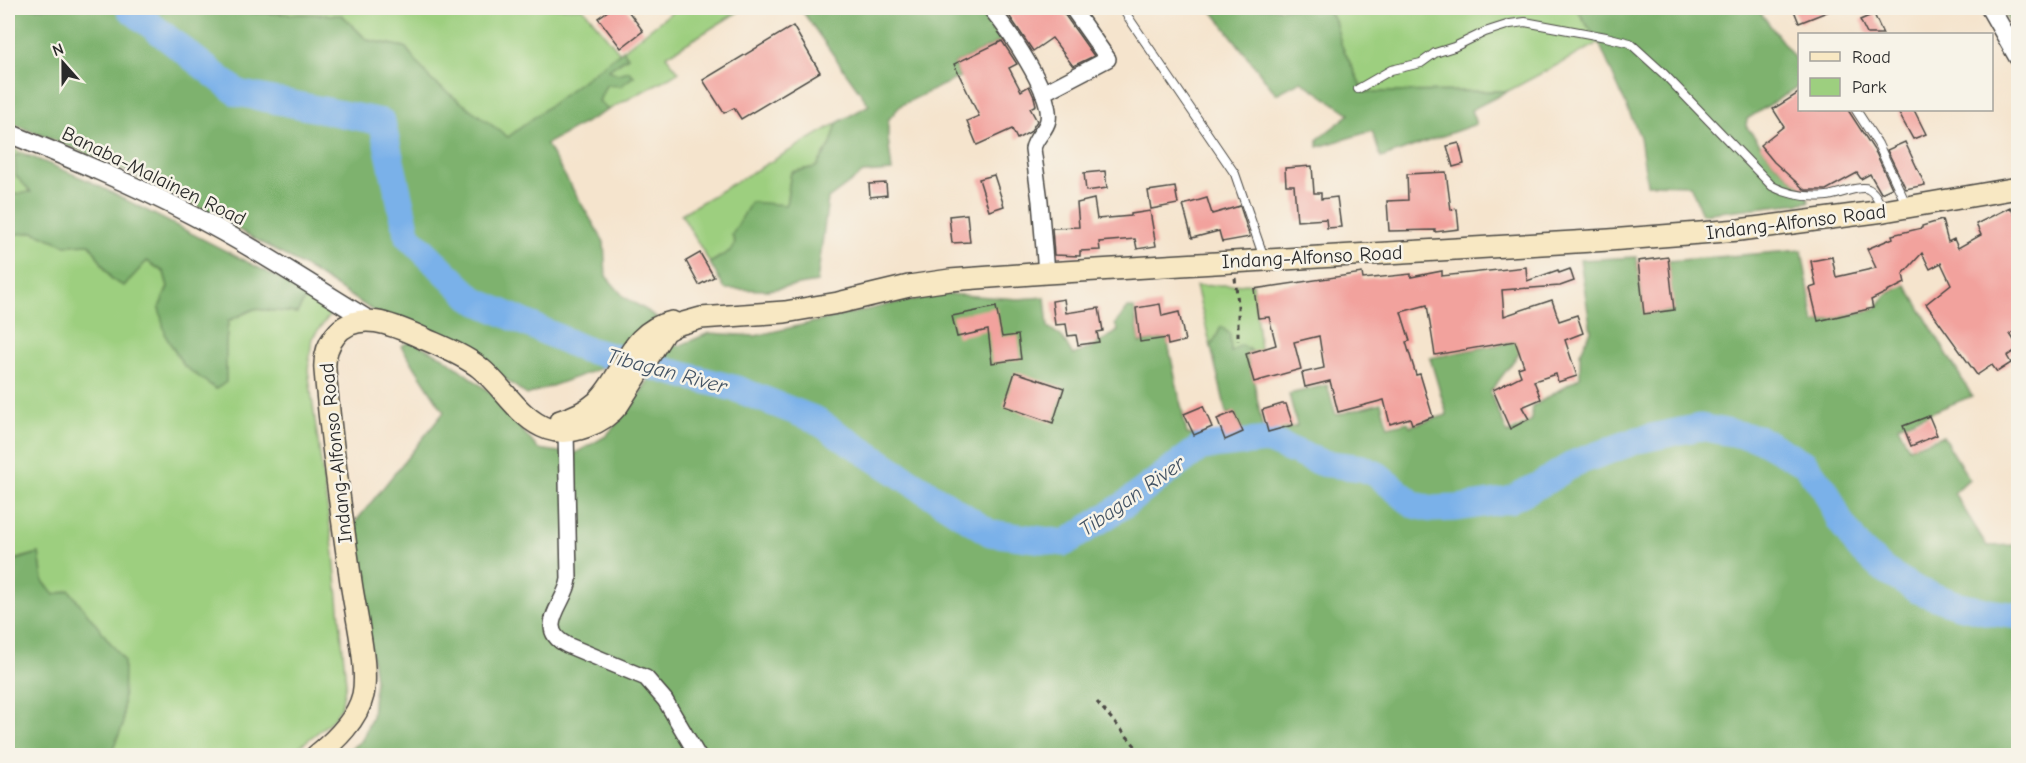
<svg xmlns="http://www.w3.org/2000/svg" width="2026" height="763" viewBox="0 0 2026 763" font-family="'Comic Neue',sans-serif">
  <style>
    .green { fill: #9dcf7f; stroke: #647d55; stroke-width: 1.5 }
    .forest { fill: #7eb26e; stroke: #546e4c; stroke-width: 1.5 }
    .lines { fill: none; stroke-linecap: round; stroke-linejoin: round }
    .river { stroke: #7ab1e9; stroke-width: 27 }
    .building { fill: #f2a29d }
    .service-casing { stroke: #494743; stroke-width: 10 }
    .minor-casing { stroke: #494743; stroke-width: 18 }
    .tertiary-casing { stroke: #494743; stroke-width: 21 }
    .secondary-casing { stroke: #494743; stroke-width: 24 }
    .path { stroke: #494743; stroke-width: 3; stroke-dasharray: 4.5 4.5; stroke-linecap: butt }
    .service { stroke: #fff; stroke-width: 8 }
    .minor { stroke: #fff; stroke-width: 15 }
    .tertiary { stroke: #fff; stroke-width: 18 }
    .secondary { stroke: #f8e8c3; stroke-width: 21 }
    .labels { text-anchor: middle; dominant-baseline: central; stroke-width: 5; stroke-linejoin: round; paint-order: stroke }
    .street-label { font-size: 20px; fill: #2b2b2b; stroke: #f7f3e8 }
    .water-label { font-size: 21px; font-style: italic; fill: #435364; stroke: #f7f3e8 }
  </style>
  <rect width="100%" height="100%" fill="#f7f3e8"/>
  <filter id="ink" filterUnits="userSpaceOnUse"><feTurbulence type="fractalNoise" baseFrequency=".0167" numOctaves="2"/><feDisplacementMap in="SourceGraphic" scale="12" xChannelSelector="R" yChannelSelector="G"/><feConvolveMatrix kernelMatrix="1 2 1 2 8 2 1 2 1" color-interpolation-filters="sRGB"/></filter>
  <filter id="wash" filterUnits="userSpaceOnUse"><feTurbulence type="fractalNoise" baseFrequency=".008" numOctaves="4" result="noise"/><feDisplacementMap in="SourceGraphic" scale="24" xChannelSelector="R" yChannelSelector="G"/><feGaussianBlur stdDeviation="1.35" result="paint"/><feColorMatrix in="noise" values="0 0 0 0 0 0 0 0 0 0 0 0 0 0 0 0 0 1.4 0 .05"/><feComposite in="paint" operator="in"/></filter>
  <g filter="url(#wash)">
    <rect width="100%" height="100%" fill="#f5e4cd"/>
    <g class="green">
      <polygon points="176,8 583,8 620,53 508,138 431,80 405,47 367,40 342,15 178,11"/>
      <polygon points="677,8 738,8 738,12 666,56 679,72 608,110 599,101 606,85 634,76 628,71 618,74 608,70 628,57 623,50"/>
      <polygon points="1326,8 1576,8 1599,43 1508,91 1364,92 1341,44 1335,21"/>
      <polygon points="837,123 831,144 816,167 791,172 786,205 735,243 730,251 710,263 681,214"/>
      <polygon points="8,147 32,157 15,155 32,192 8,195"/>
      <polygon points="34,232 65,245 90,244 112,280 147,261 164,272 168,287 159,308 226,343 228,321 254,309 297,313 308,293 333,311 312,338 308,370 334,555 346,683 341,707 335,717 323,728 289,755 110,755 123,725 54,595 43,581 39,553 13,560 8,567 8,235"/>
      <polygon points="1253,284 1260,350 1253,352 1248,348 1231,352 1221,327 1211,347 1196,286"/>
    </g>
    <g class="forest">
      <polygon points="8,8 176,8 178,11 342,15 367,40 405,47 431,80 508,137 623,50 628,57 608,70 618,74 628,71 634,76 621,86 606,85 599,101 608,110 546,144 604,242 606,276 624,297 648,311 660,321 617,357 608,355 602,368 527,395 456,343 375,312 312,271 186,200 90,155 8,122"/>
      <polygon points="800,8 980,8 1007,38 954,64 960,77 901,105 888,120 888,138 892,171 863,173 828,199 817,282 768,290 725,289 710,263 730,251 735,243 732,235 751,202 786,205 791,172 816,167 831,144 837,123 869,105"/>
      <polygon points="1210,8 1326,8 1335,21 1341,44 1364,92 1508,91 1471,110 1476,124 1381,158 1372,131 1318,147 1318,139 1350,114 1301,81 1276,94"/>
      <polygon points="1576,8 1757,8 1799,64 1799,86 1747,119 1746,126 1774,162 1807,192 1809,202 1702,214 1690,185 1647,184 1640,137 1599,43"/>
      <polygon points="2001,8 2018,8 2018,36"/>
      <polygon points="15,155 32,157 87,180 308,293 297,313 254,309 228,321 226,343 226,382 216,389 184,366 166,337 159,308 168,287 164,272 147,261 124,286 112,280 90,244 65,245 34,232 8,235 8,195 31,192 16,176"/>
      <polygon points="1802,250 1814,323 1875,309 1887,294 1906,285 1972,396 1898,426 1909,448 1943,436 1969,479 1954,493 1987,546 2018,545 2018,755 341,756 362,740 372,716 375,679 353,525 444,412 401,346 411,341 443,357 491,393 538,449 574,454 606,436 633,405 668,348 675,344 679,346 709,333 755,336 900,302 948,294 1018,299 1045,297 1048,327 1062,337 1073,355 1090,348 1118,331 1115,324 1128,308 1134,308 1140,343 1167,338 1187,434 1235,443 1243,432 1234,412 1227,415 1211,347 1221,327 1230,334 1231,352 1241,345 1253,352 1246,354 1254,382 1264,435 1297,426 1289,394 1327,385 1336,415 1381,403 1388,427 1408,422 1410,426 1447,415 1430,358 1517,341 1521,351 1490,392 1508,434 1531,421 1532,407 1580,377 1580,353 1591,331 1580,260 1636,257 1645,314 1674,310 1668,261"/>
      <polygon points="39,553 43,581 54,595 69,590 124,660 123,725 110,755 8,755 8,567 13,561"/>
    </g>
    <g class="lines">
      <polyline class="river" points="129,8 238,93 382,122 408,236 474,300 584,349 737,389 814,419 990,533 1065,543 1124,505 1201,447 1267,440 1322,463 1362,468 1378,475 1414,505 1432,509 1457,508 1509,500 1543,483 1575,463 1638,440 1700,427 1758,438 1805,464 1826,491 1840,521 1859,548 1884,570 1917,590 1955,604 1989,612 2018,616"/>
    </g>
    <g id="blocks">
      <g class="building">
        <polygon points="612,8 626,8 643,31 621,48 598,18"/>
        <polygon points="1004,8 1062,8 1064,14 1094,56 1073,66 1052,38 1033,51"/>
        <polygon points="1793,8 1837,8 1799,23"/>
        <polygon points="1874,14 1883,34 1867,34 1860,20"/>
        <polygon points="793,26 820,72 741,119 734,108 724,113 703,80"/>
        <polygon points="1002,41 1017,64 1009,68 1021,91 1029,86 1034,97 1036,105 1030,108 1037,121 1030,132 1017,139 1012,129 977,145 967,121 979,116 954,64"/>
        <polygon points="1800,92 1800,110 1848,110 1876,153 1892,188 1881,193 1870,174 1861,179 1857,173 1826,190 1805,190 1774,162 1760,145 1784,126 1773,109"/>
        <polygon points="1897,110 1914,110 1926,134 1913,139"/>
        <polygon points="1905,142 1925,185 1906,189 1887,150"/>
        <polygon points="1459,143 1464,164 1453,167 1447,146"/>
        <polygon points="1312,166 1314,193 1321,193 1321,199 1337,197 1341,227 1327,228 1326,219 1297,221 1294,185 1286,185 1285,168"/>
        <polygon points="1105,171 1107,188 1086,191 1084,173"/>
        <polygon points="1446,172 1451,210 1457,209 1459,229 1435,232 1435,230 1389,231 1387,201 1408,200 1407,174"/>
        <polygon points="994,175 1004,206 989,211 979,179"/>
        <polygon points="886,183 887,195 870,197 869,184"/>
        <polygon points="1175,187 1178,204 1151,209 1148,191"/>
        <polygon points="1207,198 1212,214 1240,206 1250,237 1222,242 1219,231 1192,238 1183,205"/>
        <polygon points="1094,199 1097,219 1131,216 1131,214 1150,211 1156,246 1137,249 1135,239 1099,242 1100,250 1080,251 1080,256 1054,255 1052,228 1079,227 1077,203"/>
        <polygon points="2010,207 2019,222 2019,329 2010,334 2019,348 2007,356 2011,363 1997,372 1992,365 1977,375 1926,304 1951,284 1941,263 1930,269 1922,253 1903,274 1905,283 1871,300 1873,308 1818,321 1810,288 1816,286 1811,261 1832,257 1836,277 1876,268 1867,249 1893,238 1892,235 1922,228 1922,226 1942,220 1948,242 1954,239 1958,248 1981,235 1976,224"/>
        <polygon points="967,214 970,242 952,243 949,216"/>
        <polygon points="700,253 714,277 699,285 686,261"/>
        <polygon points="1668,257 1674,310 1644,314 1638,261"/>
        <polygon points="1526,267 1527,281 1558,270 1559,273 1570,269 1574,281 1560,286 1502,290 1504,316 1552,300 1559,321 1577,315 1583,333 1565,340 1577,376 1558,382 1556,374 1534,381 1541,399 1522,407 1529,419 1510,429 1493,390 1521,376 1518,368 1524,366 1515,341 1435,355 1427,305 1401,312 1410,341 1406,342 1416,375 1420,374 1433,417 1412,424 1410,418 1390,424 1384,400 1338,412 1330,381 1305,387 1302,373 1324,368 1319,336 1294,342 1301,369 1254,382 1246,354 1276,345 1269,317 1258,318 1254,289 1362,273 1363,279 1411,274 1411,277 1442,271 1442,276"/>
        <polygon points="1064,299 1066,313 1099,308 1103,331 1097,332 1099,342 1078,345 1076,335 1068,336 1066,324 1055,325 1052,301"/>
        <polygon points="1160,304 1162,316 1179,312 1185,341 1168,345 1167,338 1140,342 1136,308"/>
        <polygon points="996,307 1002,337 1018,335 1021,359 992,363 988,330 957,337 952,316"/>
        <polygon points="1015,372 1064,388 1053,423 1004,406"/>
        <polygon points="1282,404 1286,404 1293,425 1268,432 1262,410"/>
        <polygon points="1203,406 1212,427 1194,435 1184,414"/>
        <polygon points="1234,412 1243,432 1225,440 1217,419"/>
        <polygon points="1929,416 1937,435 1911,446 1903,426"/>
      </g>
    </g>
  </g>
  <g filter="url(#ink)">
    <use href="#blocks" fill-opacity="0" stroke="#494743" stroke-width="1.5"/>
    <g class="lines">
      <g class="service-casing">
        <g id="service">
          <polyline points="1122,8 1235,174 1264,258"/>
          <path d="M 1358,89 L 1391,70 L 1421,63 L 1435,53 L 1454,47 L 1485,32 L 1510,24 L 1525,22 L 1606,37 L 1630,43 L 1664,74 L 1772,186 C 1789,195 1807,198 1827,196 C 1837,195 1860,185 1868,189 C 1875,192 1879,202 1882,208"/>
          <polyline points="1856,110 1878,144 1907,206"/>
        </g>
      </g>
      <g class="minor-casing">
        <g id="minor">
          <path d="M 990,8 C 1007,28 1053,93 1048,120 C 1046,131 1035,137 1033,149 L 1040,201 L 1046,273"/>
          <polyline points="1043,93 1108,59 1072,8"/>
          <path d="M 566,431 L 569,579 C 567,602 533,628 567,645 L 646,678 L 665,700 L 698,756"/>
        </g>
      </g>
      <g class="tertiary-casing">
        <g id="tertiary">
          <polyline points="1990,8 2018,57"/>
          <path d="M 8,133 C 70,158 133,184 192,215 C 254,247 311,285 370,321"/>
        </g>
      </g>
      <g class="secondary-casing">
        <g id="secondary">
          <path d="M 560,421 C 574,417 587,411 597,402 C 625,375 629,331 672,322"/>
          <path d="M 316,756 C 336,740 357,720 363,695 C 369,668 355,611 351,582 C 341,512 331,441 325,370 C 324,357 327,346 335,336 C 357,306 400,328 427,340 C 445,348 465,356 480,368 C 503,386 519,419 548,429 C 571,437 604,423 618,405 L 665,331 L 676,325 L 701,318 L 785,312 L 838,303 L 909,286 L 950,280 L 1046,273 L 1609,240 L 1739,230 L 1884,211 L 2018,188"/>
        </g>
      </g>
      <g class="path">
        <polyline points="1235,278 1238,303 1238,341"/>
        <polyline points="1097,702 1144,756"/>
      </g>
      <use href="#service" class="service"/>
      <use href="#minor" class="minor"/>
      <use href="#tertiary" class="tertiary"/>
      <use href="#secondary" class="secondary"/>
    </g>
  </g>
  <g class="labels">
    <g class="street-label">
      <text transform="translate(154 176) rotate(26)">Banaba-Malainen Road</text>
      <text transform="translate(1796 222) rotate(-7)">Indang-Alfonso Road</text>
      <text transform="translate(1312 257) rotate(-3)">Indang-Alfonso Road</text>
      <text transform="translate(336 453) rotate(-96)">Indang-Alfonso Road</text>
    </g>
    <g class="water-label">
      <text transform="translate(667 371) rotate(15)">Tibagan River</text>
      <text transform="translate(1132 496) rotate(-35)">Tibagan River</text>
    </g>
  </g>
  <rect width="2026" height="763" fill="none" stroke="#f7f3e8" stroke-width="30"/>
  <rect x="1798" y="33" width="195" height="78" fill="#f7f3e8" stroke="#a5a39c" stroke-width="1.5"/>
  <rect x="1810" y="52" width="30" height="9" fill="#f8e8c3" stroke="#a5a39c" stroke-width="1.5"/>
  <text x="1852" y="63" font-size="18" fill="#2b2b2b">Road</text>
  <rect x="1810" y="78" width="30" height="18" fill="#9dcf7f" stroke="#a5a39c" stroke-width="1.5"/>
  <text x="1852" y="93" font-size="18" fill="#2b2b2b">Park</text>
  <g transform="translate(63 63) rotate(339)" stroke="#f7f3e8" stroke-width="4.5" paint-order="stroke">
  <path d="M0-4.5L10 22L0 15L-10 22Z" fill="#2b2b2b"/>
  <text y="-9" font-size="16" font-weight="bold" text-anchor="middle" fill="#2b2b2b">N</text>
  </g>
</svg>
